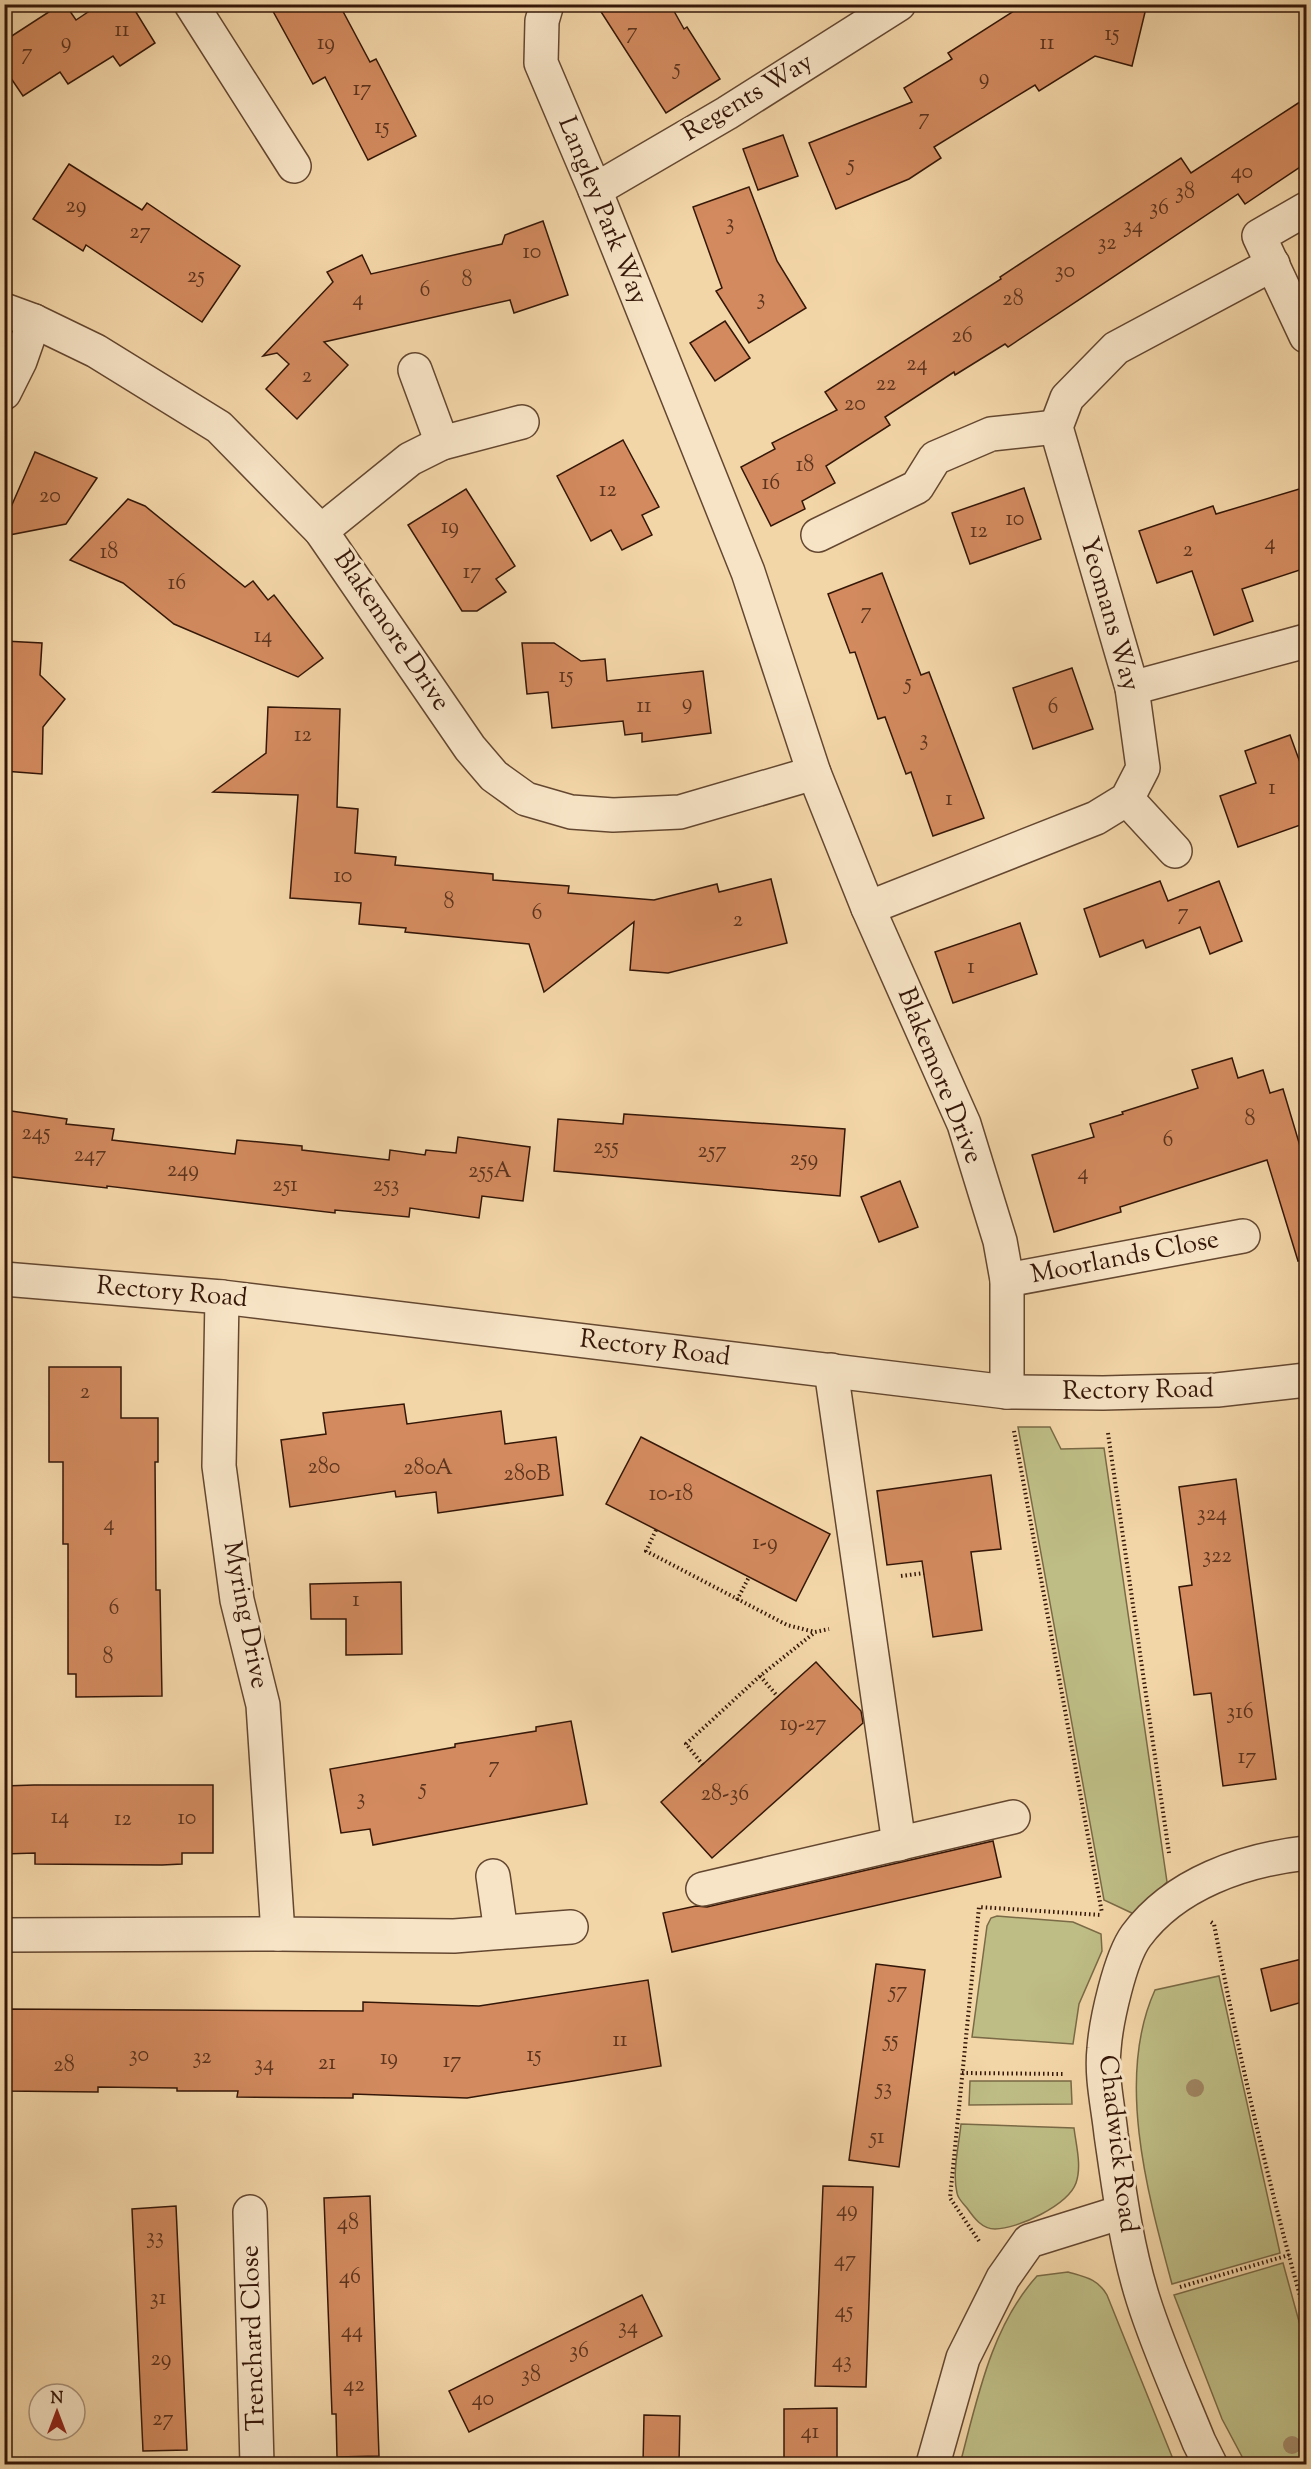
<svg xmlns="http://www.w3.org/2000/svg" width="1311" height="2469" viewBox="0 0 1311 2469" font-family="'Sorts Mill Goudy',serif">
  <style>
    .green { fill: #bebd85; stroke: #7a6a46; stroke-width: 1.5 }
    .building { fill: #d28a5e; stroke: #351708; stroke-width: 1.5 }
    .lines { fill: none; stroke-linecap: round; stroke-linejoin: round }
    .minor-casing { stroke: #644730; stroke-width: 36 }
    .path { stroke: #351708; stroke-width: 4; stroke-dasharray: 1.5 3; stroke-linecap: butt }
    .minor { stroke: #f7e4c6; stroke-width: 33 }
    .tree { fill: #a18865 }
    .labels { text-anchor: middle; dominant-baseline: central; stroke-width: 6; stroke-linejoin: round; paint-order: stroke }
    .number-label { font-size: 22px; fill: #5c341e }
    .street-label { font-size: 26px; fill: #351708; stroke: #f7e4c6 }
  </style>
  <rect width="100%" height="100%" fill="#f3d6a8"/>
  <filter id="stains"><feTurbulence type="fractalNoise" baseFrequency=".00333" numOctaves="4"/><feColorMatrix values="0 0 0 0 .2 0 0 0 0 .09 0 0 0 0 .02 0 0 0 .5 -.17"/></filter>
  <radialGradient id="worn" r=".72"><stop offset=".6" stop-color="#630" stop-opacity="0"/><stop offset="1" stop-color="#630" stop-opacity=".3"/></radialGradient>
  <g class="green">
    <polygon points="1018,1427 1050,1427 1061,1449 1104,1448 1167,1882 1134,1914 1104,1900"/>
    <polygon points="997,1916 1073,1922 1101,1934 1102,1951 1079,2004 1073,2044 972,2037 987,1926 991,1918"/>
    <path d="M 1219,1976 L 1280,2253 L 1172,2284 C 1148,2195 1115,2078 1155,1990 Z"/>
    <polygon points="970,2081 1071,2081 1072,2104 969,2105"/>
    <path d="M 961,2124 L 1074,2128 C 1076,2145 1082,2166 1076,2183 C 1068,2205 1018,2229 995,2229 C 982,2229 974,2218 967,2208 C 963,2203 958,2199 957,2193 C 952,2172 959,2145 961,2124 Z"/>
    <polygon points="1283,2263 1306,2347 1306,2464 1246,2464 1222,2419 1174,2295"/>
    <path d="M 1068,2272 C 1085,2277 1098,2279 1107,2295 L 1175,2464 L 960,2464 C 977,2400 991,2327 1037,2276 Z"/>
  </g>
  <g class="building">
    <polygon points="61,4 65,4 76,20 100,4 131,4 155,43 120,66 113,56 68,84 60,72 23,96 4,68 4,41"/>
    <polygon points="269,4 339,4 370,62 376,59 416,136 368,160 325,77 313,84"/>
    <polygon points="596,4 670,4 684,29 687,27 720,79 666,113"/>
    <polygon points="1025,4 1147,4 1132,66 1095,56 1039,91 1035,85 934,147 941,158 909,179 836,209 809,143 912,102 904,88 952,59 948,53"/>
    <polygon points="1306,98 1306,163 1245,204 1238,194 1008,347 1005,344 955,375 954,372 885,417 890,425 826,466 835,483 802,501 805,509 771,526 741,467 775,449 772,443 837,410 825,392 1001,279 1000,277 1181,158 1191,173"/>
    <polygon points="783,135 798,176 758,190 743,149"/>
    <polygon points="69,164 142,210 147,203 240,266 202,322 86,245 83,251 33,219"/>
    <polygon points="749,187 777,261 806,308 749,343 716,291 722,288 693,207"/>
    <polygon points="543,221 568,295 514,313 510,300 324,342 348,365 297,419 266,389 289,364 277,353 263,356 333,282 327,272 362,255 371,274 502,244 505,235"/>
    <polygon points="725,321 750,358 715,381 690,343"/>
    <polygon points="623,440 659,507 642,515 652,535 622,550 611,530 591,541 557,476"/>
    <polygon points="35,452 97,478 66,524 4,536 4,523"/>
    <polygon points="1306,487 1306,568 1242,589 1253,621 1214,635 1192,571 1157,583 1139,531 1213,506 1216,514"/>
    <polygon points="1024,488 1041,539 970,564 952,513"/>
    <polygon points="466,489 515,566 496,579 506,592 477,611 462,611 408,525"/>
    <polygon points="128,499 145,506 245,587 253,581 268,600 274,595 323,658 298,677 174,624 123,583 70,560"/>
    <polygon points="882,573 921,675 929,672 984,818 933,836 911,772 906,774 885,717 878,719 855,652 850,653 828,594"/>
    <polygon points="4,641 42,643 40,675 65,699 43,727 42,774 4,771"/>
    <polygon points="522,643 554,643 581,661 605,659 607,681 703,671 711,733 642,742 642,733 625,735 623,721 552,728 548,692 527,694"/>
    <polygon points="1072,668 1093,729 1033,749 1013,688"/>
    <polygon points="268,707 340,709 337,807 358,809 355,853 396,857 395,865 493,874 493,880 569,886 568,893 654,900 717,884 719,892 771,879 787,943 668,973 630,970 634,922 544,992 529,944 405,932 406,928 359,924 361,903 290,898 298,795 213,792 266,753"/>
    <polygon points="1290,735 1306,779 1306,823 1238,847 1220,796 1256,783 1245,751"/>
    <polygon points="1160,881 1168,901 1219,881 1242,941 1210,954 1200,927 1146,948 1143,940 1100,957 1084,909"/>
    <polygon points="1020,923 1037,974 953,1003 935,952"/>
    <polygon points="1232,1058 1238,1078 1263,1070 1270,1093 1283,1089 1306,1166 1306,1259 1298,1261 1267,1160 1120,1207 1121,1212 1054,1232 1032,1155 1094,1137 1090,1124 1123,1114 1122,1112 1198,1088 1192,1070"/>
    <polygon points="4,1110 67,1119 66,1124 114,1129 112,1140 235,1154 237,1140 302,1146 302,1150 389,1160 390,1150 425,1155 426,1150 456,1153 458,1137 530,1147 523,1201 482,1196 479,1218 410,1208 409,1217 335,1210 335,1213 107,1186 107,1188 4,1176"/>
    <polygon points="624,1114 845,1129 840,1196 554,1171 558,1119 623,1124"/>
    <polygon points="900,1181 918,1227 879,1242 861,1197"/>
    <polygon points="49,1367 121,1367 121,1418 158,1418 158,1462 155,1462 156,1590 160,1590 162,1696 76,1697 76,1674 68,1674 68,1544 63,1544 63,1462 49,1462"/>
    <polygon points="404,1404 407,1424 501,1411 505,1444 556,1437 563,1495 438,1513 436,1492 396,1497 395,1491 290,1507 281,1440 326,1434 323,1413"/>
    <polygon points="641,1437 830,1534 796,1601 606,1504"/>
    <polygon points="991,1475 1001,1549 971,1552 982,1630 933,1637 922,1561 887,1565 877,1491"/>
    <polygon points="1236,1479 1276,1779 1223,1786 1211,1693 1194,1695 1179,1587 1192,1585 1179,1487"/>
    <polygon points="401,1582 402,1654 346,1655 346,1619 311,1619 310,1584"/>
    <polygon points="816,1662 861,1711 863,1723 712,1858 661,1802"/>
    <polygon points="571,1721 587,1804 373,1845 370,1829 341,1833 330,1769 455,1747 455,1744 536,1731 536,1727"/>
    <polygon points="34,1785 213,1785 213,1853 182,1853 182,1864 162,1865 35,1864 35,1853 4,1854 4,1786"/>
    <polygon points="993,1841 1001,1877 672,1952 663,1913 696,1906 707,1907"/>
    <polygon points="1306,1958 1306,2001 1271,2011 1261,1969"/>
    <polygon points="876,1964 925,1970 899,2167 849,2160"/>
    <polygon points="648,1980 661,2066 573,2081 467,2098 353,2094 353,2098 237,2097 238,2091 177,2091 177,2088 98,2087 98,2092 4,2091 4,2009 363,2011 363,2002 479,2006"/>
    <polygon points="823,2186 873,2187 866,2387 815,2386"/>
    <polygon points="370,2196 379,2456 337,2457 336,2414 332,2414 324,2198"/>
    <polygon points="176,2206 187,2450 143,2451 132,2209"/>
    <polygon points="642,2295 662,2336 469,2432 449,2391"/>
    <polygon points="837,2408 837,2464 784,2464 784,2409"/>
    <polygon points="644,2415 680,2416 679,2464 643,2464"/>
  </g>
  <g class="lines">
    <g class="minor-casing">
      <g id="minor">
        <polyline points="191,4 294,166"/>
        <polyline points="547,4 542,21 541,63 595,190 748,572 814,773 868,908 964,1124 1000,1241 1007,1280 1007,1392"/>
        <polyline points="595,190 727,113 899,4"/>
        <polyline points="1306,209 1259,236 1306,336"/>
        <polyline points="4,310 34,321 96,351 219,427 321,531 470,748 494,776 526,799 571,812 613,815 680,812 814,773"/>
        <polyline points="415,370 442,443"/>
        <polyline points="4,393 20,361 34,321"/>
        <polyline points="321,531 410,459 442,443 522,422"/>
        <polyline points="818,535 917,487 935,458 991,434 1056,427"/>
        <polyline points="1132,688 1306,641"/>
        <polyline points="1127,799 1175,851"/>
        <polyline points="868,908 1096,818 1127,799 1143,768 1132,688 1056,427 1067,398 1116,348 1273,264"/>
        <polyline points="4,1279 222,1297 1007,1392 1103,1393 1217,1390 1306,1380"/>
        <polyline points="1007,1280 1243,1236"/>
        <polyline points="222,1297 219,1466 237,1600 263,1705 278,1934 454,1936 571,1927"/>
        <polyline points="831,1370 899,1844"/>
        <polyline points="493,1876 501,1932"/>
        <polyline points="703,1889 1013,1817"/>
        <polyline points="4,1935 278,1934"/>
        <polyline points="250,2212 257,2464"/>
        <polyline points="933,2464 963,2358 1003,2278 1029,2241 1122,2212"/>
        <path d="M 1210,2464 L 1199,2442 C 1180,2395 1158,2347 1143,2299 C 1126,2245 1119,2189 1111,2134 C 1108,2106 1101,2077 1104,2049 C 1106,2021 1120,1958 1136,1936 C 1175,1883 1244,1860 1306,1853"/>
      </g>
    </g>
    <g class="path">
      <polyline points="1014,1431 1102,1913"/>
      <polyline points="1108,1433 1169,1853"/>
      <polyline points="656,1530 646,1551 787,1625 815,1632 829,1629"/>
      <polyline points="901,1576 924,1573"/>
      <polyline points="737,1600 749,1577"/>
      <polyline points="760,1676 778,1697"/>
      <polyline points="703,1765 686,1744 760,1676 814,1633"/>
      <path d="M 1211,1922 L 1214,1924 C 1239,2056 1269,2188 1306,2317"/>
      <polyline points="962,2073 1063,2074"/>
      <polyline points="979,2241 950,2198 979,1907 1101,1915"/>
      <polyline points="1180,2287 1289,2255"/>
    </g>
    <use href="#minor" class="minor"/>
  </g>
  <g class="tree">
    <circle cx="1195" cy="2088" r="9"/>
    <circle cx="1292" cy="2445" r="9"/>
  </g>
  <g class="labels">
    <g class="number-label">
      <text x="122" y="31">11</text>
      <text x="632" y="33">7</text>
      <text x="1112" y="35">15</text>
      <text x="66" y="43">9</text>
      <text x="326" y="44">19</text>
      <text x="1047" y="44">11</text>
      <text x="27" y="54">7</text>
      <text x="677" y="69">5</text>
      <text x="984" y="79">9</text>
      <text x="362" y="90">17</text>
      <text x="924" y="119">7</text>
      <text x="382" y="128">15</text>
      <text x="851" y="165">5</text>
      <text x="1242" y="173">40</text>
      <text x="1185" y="193">38</text>
      <text x="76" y="207">29</text>
      <text x="1159" y="209">36</text>
      <text x="730" y="224">3</text>
      <text x="1133" y="227">34</text>
      <text x="140" y="233">27</text>
      <text x="1107" y="244">32</text>
      <text x="532" y="253">10</text>
      <text x="1065" y="272">30</text>
      <text x="196" y="277">25</text>
      <text x="467" y="281">8</text>
      <text x="425" y="291">6</text>
      <text x="761" y="299">3</text>
      <text x="358" y="300">4</text>
      <text x="1013" y="300">28</text>
      <text x="962" y="337">26</text>
      <text x="917" y="365">24</text>
      <text x="307" y="377">2</text>
      <text x="886" y="385">22</text>
      <text x="855" y="405">20</text>
      <text x="805" y="466">18</text>
      <text x="771" y="484">16</text>
      <text x="608" y="491">12</text>
      <text x="50" y="497">20</text>
      <text x="1015" y="520">10</text>
      <text x="450" y="528">19</text>
      <text x="979" y="532">12</text>
      <text x="1270" y="544">4</text>
      <text x="1188" y="551">2</text>
      <text x="109" y="553">18</text>
      <text x="472" y="573">17</text>
      <text x="177" y="584">16</text>
      <text x="866" y="613">7</text>
      <text x="263" y="637">14</text>
      <text x="566" y="677">15</text>
      <text x="908" y="684">5</text>
      <text x="687" y="704">9</text>
      <text x="644" y="707">11</text>
      <text x="1053" y="708">6</text>
      <text x="303" y="736">12</text>
      <text x="924" y="740">3</text>
      <text x="1272" y="789">1</text>
      <text x="949" y="800">1</text>
      <text x="343" y="877">10</text>
      <text x="449" y="903">8</text>
      <text x="537" y="914">6</text>
      <text x="1183" y="914">7</text>
      <text x="738" y="921">2</text>
      <text x="971" y="968">1</text>
      <text x="1250" y="1120">8</text>
      <text x="36" y="1134">245</text>
      <text x="1168" y="1141">6</text>
      <text x="606" y="1148">255</text>
      <text x="712" y="1152">257</text>
      <text x="90" y="1156">247</text>
      <text x="804" y="1160">259</text>
      <text x="183" y="1171">249</text>
      <text x="490" y="1172">255A</text>
      <text x="1083" y="1174">4</text>
      <text x="285" y="1186">251</text>
      <text x="386" y="1186">253</text>
      <text x="85" y="1393">2</text>
      <text x="324" y="1468">280</text>
      <text x="428" y="1469">280A</text>
      <text x="527" y="1475">280B</text>
      <text x="671" y="1495">10-18</text>
      <text x="1212" y="1515">324</text>
      <text x="109" y="1525">4</text>
      <text x="765" y="1544">1-9</text>
      <text x="1217" y="1557">322</text>
      <text x="356" y="1601">1</text>
      <text x="114" y="1609">6</text>
      <text x="108" y="1658">8</text>
      <text x="1240" y="1713">316</text>
      <text x="803" y="1725">19-27</text>
      <text x="1247" y="1758">17</text>
      <text x="494" y="1767">7</text>
      <text x="423" y="1789">5</text>
      <text x="725" y="1795">28-36</text>
      <text x="361" y="1799">3</text>
      <text x="60" y="1818">14</text>
      <text x="187" y="1819">10</text>
      <text x="123" y="1820">12</text>
      <text x="898" y="1992">57</text>
      <text x="620" y="2041">11</text>
      <text x="891" y="2041">55</text>
      <text x="139" y="2056">30</text>
      <text x="534" y="2056">15</text>
      <text x="202" y="2058">32</text>
      <text x="389" y="2059">19</text>
      <text x="452" y="2062">17</text>
      <text x="327" y="2064">21</text>
      <text x="264" y="2065">34</text>
      <text x="64" y="2066">28</text>
      <text x="884" y="2089">53</text>
      <text x="877" y="2138">51</text>
      <text x="847" y="2211">49</text>
      <text x="348" y="2224">48</text>
      <text x="155" y="2238">33</text>
      <text x="845" y="2261">47</text>
      <text x="350" y="2278">46</text>
      <text x="158" y="2299">31</text>
      <text x="844" y="2312">45</text>
      <text x="628" y="2328">34</text>
      <text x="352" y="2332">44</text>
      <text x="579" y="2352">36</text>
      <text x="161" y="2360">29</text>
      <text x="842" y="2362">43</text>
      <text x="531" y="2376">38</text>
      <text x="354" y="2386">42</text>
      <text x="483" y="2400">40</text>
      <text x="163" y="2420">27</text>
      <text x="810" y="2433">41</text>
    </g>
    <g class="street-label">
      <text transform="translate(748 98) rotate(-31)">Regents Way</text>
      <text transform="translate(602 211) rotate(68)">Langley Park Way</text>
      <text transform="translate(1109 614) rotate(74)">Yeomans Way</text>
      <text transform="translate(391 631) rotate(56)">Blakemore Drive</text>
      <text transform="translate(939 1076) rotate(68)">Blakemore Drive</text>
      <text transform="translate(1125 1258) rotate(-11)">Moorlands Close</text>
      <text transform="translate(172 1293) rotate(5)">Rectory Road</text>
      <text transform="translate(655 1349) rotate(7)">Rectory Road</text>
      <text transform="translate(1138 1391) rotate(-1)">Rectory Road</text>
      <text transform="translate(245 1615) rotate(79)">Myring Drive</text>
      <text transform="translate(1117 2144) rotate(83)">Chadwick Road</text>
      <text transform="translate(254 2338) rotate(-92)">Trenchard Close</text>
    </g>
  </g>
  <rect width="1311" height="2469" fill="none" stroke="#f3d6a8" stroke-width="24"/>
  <rect x="6" y="6" width="1299" height="2457" fill="none" stroke="#351708" stroke-width="3"/>
  <rect x="12" y="12" width="1287" height="2445" fill="none" stroke="#351708" stroke-width="1.5"/>
  <g transform="translate(57 2412)"><circle r="28" fill="#f7e4c6" stroke="#a9927a" stroke-width="1.5"/>
  <path d="M0-4.5L10 22L0 15L-10 22Z" fill="#8f2418"/>
  <text y="-9" font-size="16" font-weight="bold" text-anchor="middle" fill="#351708">N</text>
  </g>
  <rect width="100%" height="100%" filter="url(#stains)"/>
  <rect width="100%" height="100%" fill="url(#worn)"/>
</svg>
